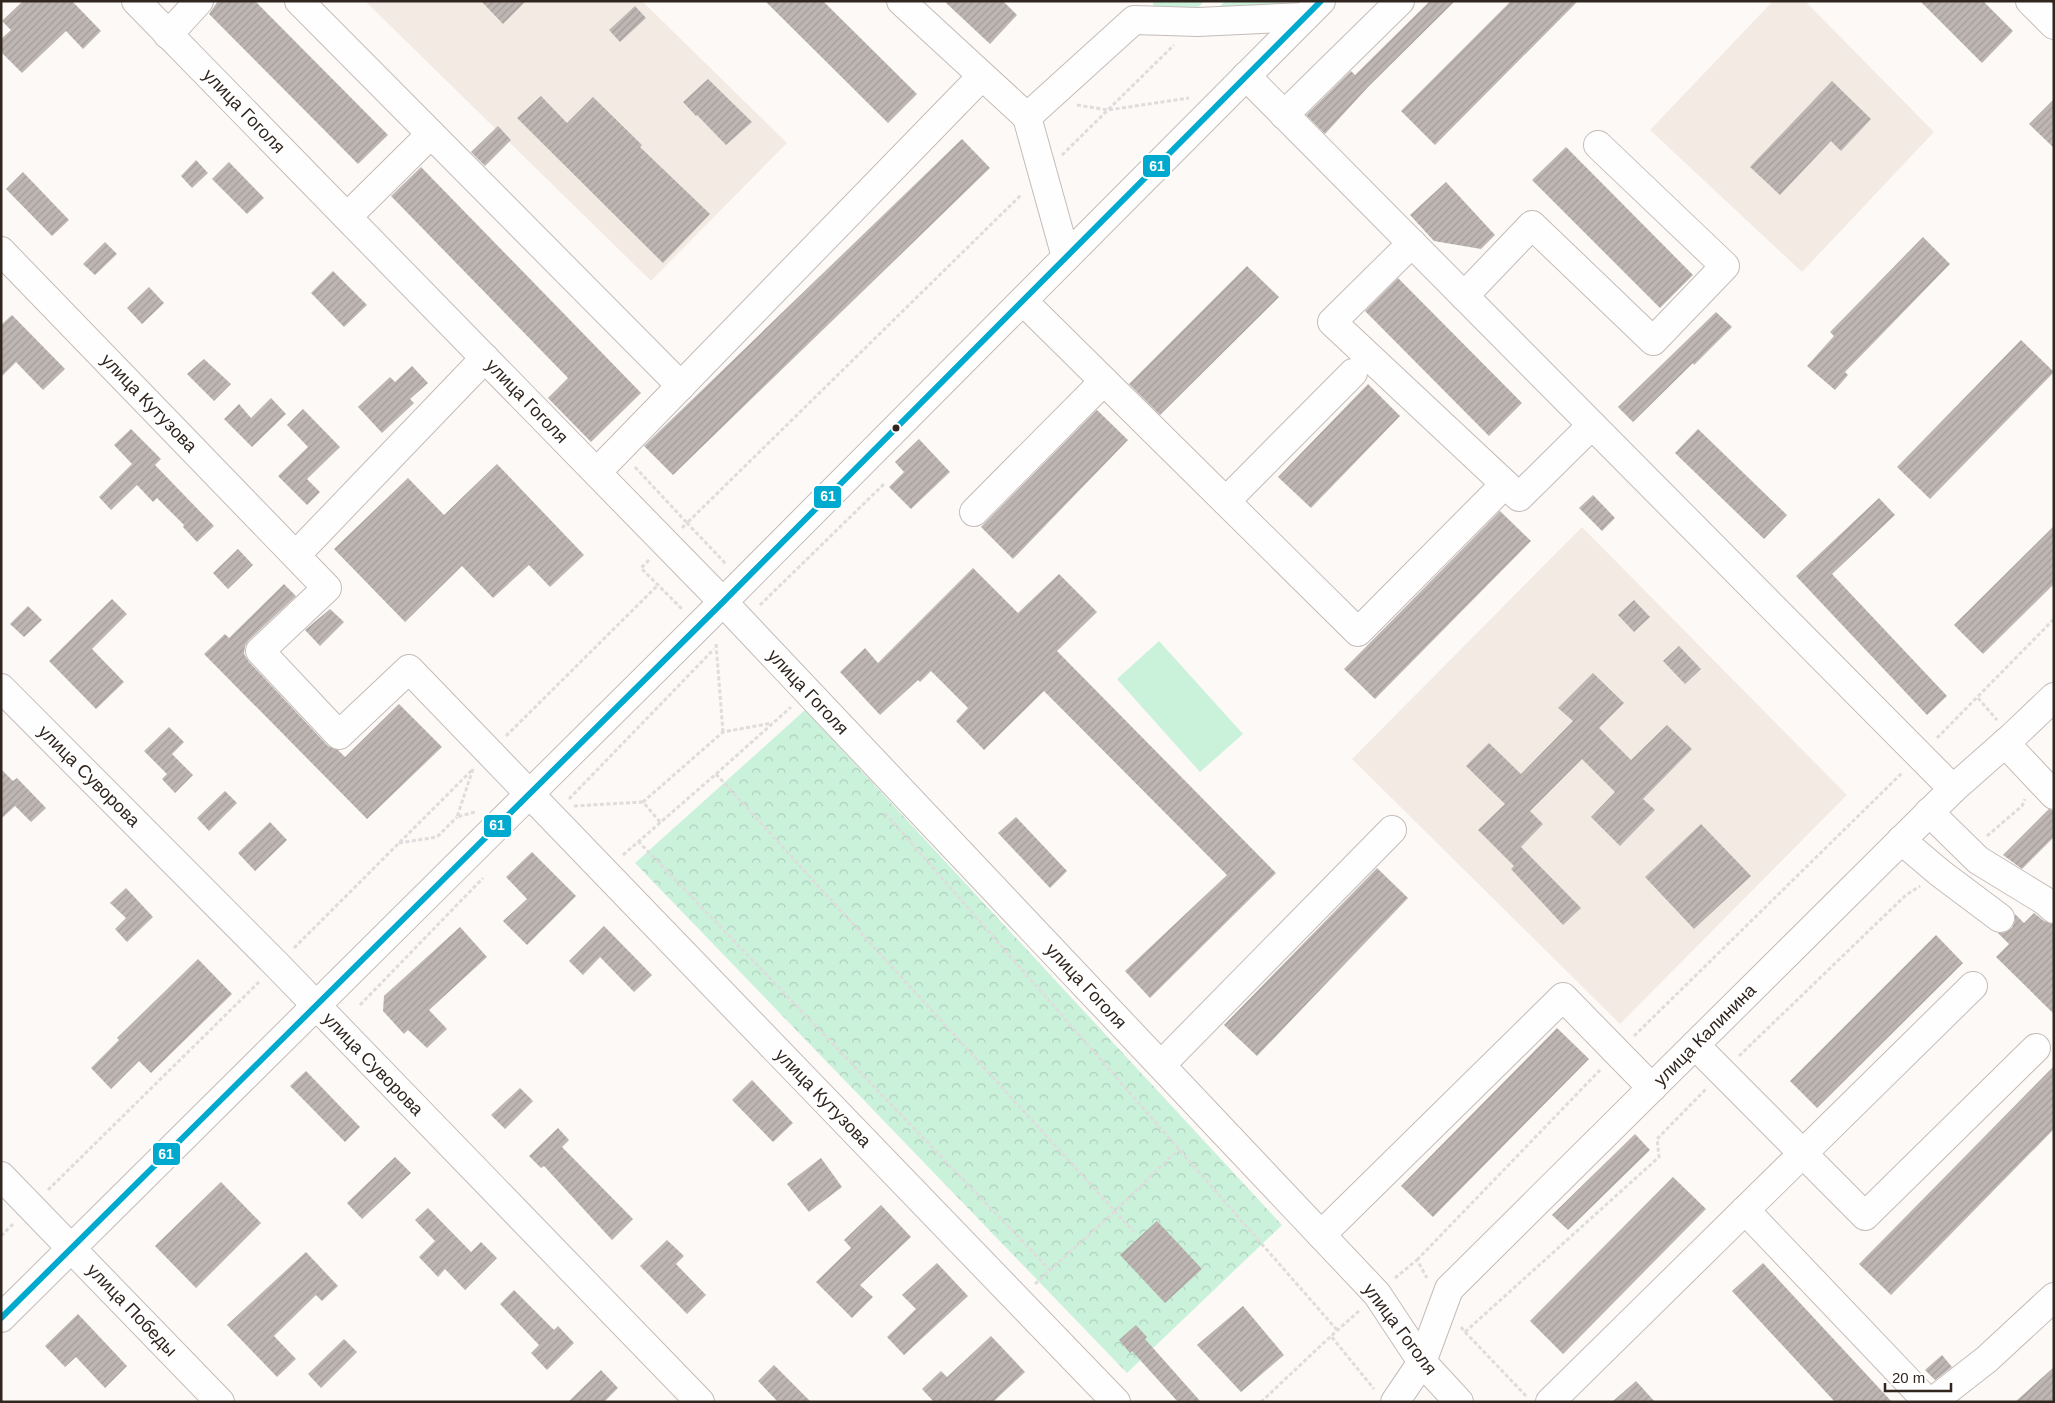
<svg xmlns="http://www.w3.org/2000/svg" width="2055" height="1403" viewBox="0 0 2055 1403" font-family="Arial,sans-serif">
  <style>
    .built { fill: #f4eae4 }
    .grass { fill: #caf2db }
    .park { fill: url(#park-crowns) }
    .building { fill: url(#building-hatch) }
    .lines { fill: none; stroke-linecap: round; stroke-linejoin: round }
    .minor-casing { stroke: #c4bcb8; stroke-width: 30 }
    .major-casing { stroke: #c4bcb8; stroke-width: 30 }
    .path { stroke: #dedcdc; stroke-width: 3; stroke-dasharray: 4 2.5; stroke-linecap: butt }
    .minor { stroke: #fffefe; stroke-width: 28 }
    .major { stroke: #fffefe; stroke-width: 28 }
    .bus-1-casing { stroke: #fff; stroke-width: 10 }
    .bus-1 { stroke: #00a9ce; stroke-width: 6 }
    .bus-dot { fill: #31261f; stroke: #fff; stroke-width: 2 }
    .labels { text-anchor: middle; dominant-baseline: central; stroke-width: 4; stroke-linejoin: round; paint-order: stroke }
    .street-label { font-size: 18px; fill: #31261f; stroke: #fff }
    .line-badge { stroke: #fff; stroke-width: 2 }
    .badge-label { font-size: 14px; text-anchor: middle; font-weight: bold; fill: #fff }
  </style>
  <defs>
    <pattern id="park-crowns" width="20" height="18" patternUnits="userSpaceOnUse" patternTransform="scale(1.25)"><rect width="20" height="18" fill="#caf2db"/><path d="M2 6a3 3 0 1 1 6 0M12 15a3 3 0 1 1 6 0" fill="none" stroke="#aecfbc"/></pattern>
    <pattern id="building-hatch" width="6" height="6" patternUnits="userSpaceOnUse" patternTransform="scale(1.25)"><rect width="6" height="6" fill="#beb6b3"/><path d="M-1 1l2-2M0 6l6-6M5 7l2-2" fill="none" stroke="#a49c9a"/></pattern>
  </defs>
  <rect width="100%" height="100%" fill="#fdf9f7"/>
  <g class="built">
    <polygon points="365,1 642,1 787,143 651,281"/>
    <polygon points="1773,1 1805,1 1934,132 1802,272 1650,130"/>
    <polygon points="1582,527 1847,795 1620,1024 1352,759"/>
  </g>
  <g class="grass">
    <polygon points="1152,1 1204,1 1194,12 1155,9"/>
    <polygon points="1225,1 1285,1 1270,8 1214,13"/>
    <polygon points="1159,641 1243,734 1200,772 1117,679"/>
  </g>
  <polygon class="park" points="805,710 1282,1225 1127,1373 635,863"/>
  <g class="building">
    <polygon points="23,1 72,1 101,31 83,49 66,31 22,73 1,52 1,39 11,30 2,21"/>
    <polygon points="218,1 255,1 388,135 358,164 209,14"/>
    <polygon points="481,1 526,1 503,24"/>
    <polygon points="765,1 823,1 917,94 888,123"/>
    <polygon points="944,1 1003,1 1017,15 990,44"/>
    <polygon points="1430,1 1455,1 1368,87 1325,134 1306,115 1351,71 1355,75"/>
    <polygon points="1511,1 1578,1 1435,145 1401,111"/>
    <polygon points="1920,1 1983,1 2013,31 1982,63"/>
    <polygon points="635,6 646,18 620,42 609,30"/>
    <polygon points="708,79 752,122 726,145 697,115 696,116 683,102"/>
    <polygon points="1832,81 1871,119 1841,151 1831,141 1780,195 1750,167"/>
    <polygon points="541,96 567,123 593,97 642,145 640,147 710,214 663,263 517,118"/>
    <polygon points="2054,99 2054,148 2029,124"/>
    <polygon points="498,126 511,140 485,166 471,152"/>
    <polygon points="962,139 990,168 673,475 644,446"/>
    <polygon points="1566,147 1693,275 1660,308 1532,180"/>
    <polygon points="196,160 208,173 192,188 181,176"/>
    <polygon points="229,162 264,198 247,214 212,179"/>
    <polygon points="421,167 641,393 591,442 548,398 568,378 391,196"/>
    <polygon points="23,172 69,220 52,236 6,189"/>
    <polygon points="1446,182 1495,235 1481,249 1434,241 1410,215"/>
    <polygon points="1923,237 1950,264 1845,372 1848,375 1835,390 1807,366 1834,336 1830,332"/>
    <polygon points="105,242 117,254 95,275 83,264"/>
    <polygon points="1247,266 1279,297 1160,415 1129,384"/>
    <polygon points="333,271 367,305 344,327 311,293"/>
    <polygon points="1398,278 1522,403 1489,436 1365,311"/>
    <polygon points="149,287 164,303 142,324 127,308"/>
    <polygon points="1716,312 1732,327 1694,365 1693,363 1633,422 1618,407"/>
    <polygon points="12,315 65,369 43,390 16,362 1,377 1,325"/>
    <polygon points="2021,340 2054,372 1930,499 1897,467"/>
    <polygon points="204,359 231,384 214,401 187,374"/>
    <polygon points="412,366 428,383 410,399 414,403 382,433 358,407 390,377 395,382"/>
    <polygon points="1368,384 1400,416 1311,508 1278,477"/>
    <polygon points="271,398 286,414 252,447 224,419 239,404 251,418"/>
    <polygon points="303,409 340,447 307,479 320,492 307,505 278,476 308,447 287,425"/>
    <polygon points="1097,410 1128,440 1013,559 981,527"/>
    <polygon points="131,429 161,459 155,465 214,526 197,542 183,527 184,525 157,498 153,502 137,485 111,510 99,497 132,464 114,445"/>
    <polygon points="1698,429 1787,515 1764,539 1675,453"/>
    <polygon points="919,439 950,472 911,509 889,487 904,472 895,462"/>
    <polygon points="497,464 584,555 550,587 529,565 493,598 462,566 405,622 334,549 408,478 444,515"/>
    <polygon points="1593,495 1615,518 1602,531 1579,508"/>
    <polygon points="1879,498 1895,515 1832,574 1947,696 1927,715 1796,576"/>
    <polygon points="1500,511 1531,541 1375,699 1344,669"/>
    <polygon points="2054,526 2054,584 1983,654 1954,625"/>
    <polygon points="238,549 253,565 228,589 213,573"/>
    <polygon points="973,568 1018,613 1059,574 1097,612 1057,651 1276,873 1150,998 1125,971 1227,875 1044,691 984,750 956,721 968,708 931,671 920,682 918,680 880,715 840,672 865,648 878,663"/>
    <polygon points="284,584 296,596 249,640 245,646 244,654 249,662 328,746 338,750 345,757 399,704 442,747 367,819 204,654 225,634 229,638"/>
    <polygon points="112,599 127,614 92,649 124,682 96,709 49,661"/>
    <polygon points="1634,600 1650,617 1634,632 1618,615"/>
    <polygon points="28,606 42,620 24,637 10,624"/>
    <polygon points="330,609 344,622 320,646 305,630"/>
    <polygon points="1679,646 1701,669 1685,684 1663,661"/>
    <polygon points="1593,673 1624,703 1599,728 1631,760 1667,725 1692,749 1643,799 1655,810 1620,846 1591,817 1615,792 1582,759 1530,811 1543,824 1521,847 1581,908 1563,925 1511,869 1514,866 1478,830 1505,804 1466,766 1489,743 1521,774 1573,721 1558,708"/>
    <polygon points="169,727 184,742 172,754 193,775 175,793 162,779 167,774 144,751"/>
    <polygon points="1,769 13,781 17,778 46,808 31,822 15,806 1,819"/>
    <polygon points="225,791 237,803 209,831 197,818"/>
    <polygon points="2049,809 2054,810 2054,837 2022,869 2003,855"/>
    <polygon points="1016,817 1067,871 1050,888 998,833"/>
    <polygon points="270,822 287,840 255,871 238,853"/>
    <polygon points="1701,824 1751,876 1694,929 1645,877"/>
    <polygon points="532,852 576,896 527,945 503,921 527,899 506,877"/>
    <polygon points="1377,868 1408,898 1257,1056 1224,1025"/>
    <polygon points="126,888 153,917 127,942 115,929 126,918 110,903"/>
    <polygon points="2034,913 2044,921 2054,924 2054,1014 1996,957 2009,944 1998,933 2006,932 2012,928 2015,920 2015,914 2024,923"/>
    <polygon points="604,926 652,975 634,992 600,957 583,975 569,961"/>
    <polygon points="460,927 487,957 429,1010 447,1029 427,1048 408,1030 404,1034 383,1011 384,996"/>
    <polygon points="1936,935 1963,963 1817,1108 1790,1081"/>
    <polygon points="198,959 232,994 151,1073 139,1061 111,1089 91,1068 119,1040 117,1038"/>
    <polygon points="1557,1028 1589,1059 1433,1217 1401,1186"/>
    <polygon points="2054,1066 2054,1129 1891,1295 1859,1264"/>
    <polygon points="306,1071 360,1127 345,1142 290,1086"/>
    <polygon points="752,1080 793,1123 773,1142 732,1100"/>
    <polygon points="520,1088 533,1101 505,1129 491,1115"/>
    <polygon points="558,1128 569,1140 562,1147 633,1219 612,1240 544,1166 541,1168 529,1156"/>
    <polygon points="1635,1134 1650,1150 1568,1230 1552,1215"/>
    <polygon points="395,1157 411,1173 362,1219 347,1203"/>
    <polygon points="821,1158 842,1187 809,1212 787,1184"/>
    <polygon points="1673,1177 1706,1209 1563,1354 1530,1321"/>
    <polygon points="221,1182 261,1223 196,1288 155,1246"/>
    <polygon points="881,1205 911,1237 860,1285 873,1297 852,1318 816,1282 851,1248 844,1240"/>
    <polygon points="428,1208 471,1252 481,1242 497,1258 465,1290 445,1269 438,1277 419,1257 435,1241 415,1220"/>
    <polygon points="1157,1221 1202,1269 1165,1303 1120,1255"/>
    <polygon points="667,1240 684,1256 676,1264 706,1295 687,1314 640,1266"/>
    <polygon points="306,1252 338,1286 322,1301 316,1295 274,1336 296,1359 277,1377 227,1325"/>
    <polygon points="937,1263 968,1296 904,1355 887,1337 916,1309 902,1295"/>
    <polygon points="1763,1263 1892,1402 1835,1402 1732,1291"/>
    <polygon points="514,1290 554,1330 558,1326 574,1343 547,1370 531,1353 539,1345 500,1304"/>
    <polygon points="1243,1306 1284,1355 1241,1392 1197,1345"/>
    <polygon points="78,1314 127,1366 105,1388 76,1357 65,1367 45,1346"/>
    <polygon points="1136,1325 1147,1337 1145,1339 1201,1402 1178,1402 1132,1351 1130,1353 1119,1340"/>
    <polygon points="991,1336 1025,1372 993,1402 934,1402 922,1389 941,1371 947,1377"/>
    <polygon points="344,1339 357,1352 321,1388 308,1374"/>
    <polygon points="1942,1355 1952,1367 1935,1380 1925,1370"/>
    <polygon points="774,1365 811,1402 778,1402 758,1381"/>
    <polygon points="2054,1367 2054,1402 2015,1402"/>
    <polygon points="601,1370 618,1388 604,1402 568,1402"/>
    <polygon points="1636,1381 1655,1402 1612,1402"/>
  </g>
  <g class="lines">
    <g class="minor-casing">
      <g id="minor">
        <polyline points="299,1 681,386"/>
        <polyline points="901,1 1027,117"/>
        <polyline points="2030,1 2054,25"/>
        <polyline points="168,35 199,1"/>
        <polyline points="1246,76 1953,789"/>
        <polyline points="1284,115 1400,1"/>
        <polyline points="347,217 431,134"/>
        <polyline points="1412,243 1332,322 1519,497 1592,425"/>
        <polyline points="1,251 327,588 260,651 339,735 409,669 1116,1402"/>
        <polyline points="1066,257 1027,117 1134,20 1198,22 1305,17"/>
        <polyline points="1464,296 1532,225 1653,341 1725,266 1598,145"/>
        <polyline points="1023,301 1358,632 1505,484"/>
        <polyline points="597,472 982,76"/>
        <polyline points="1226,501 1353,373"/>
        <polyline points="974,512 1104,381"/>
        <polyline points="296,555 485,358"/>
        <polyline points="1,688 277,965 700,1402"/>
        <polyline points="2005,743 2054,795"/>
        <polyline points="1929,812 1978,860 2045,901 2054,909"/>
        <polyline points="1901,840 1940,873 2000,918"/>
        <polyline points="1695,1045 1865,1216 2036,1048"/>
        <polyline points="1161,1065 1392,830"/>
        <polyline points="1,1176 220,1402"/>
        <polyline points="1745,1210 1928,1402"/>
        <polyline points="1321,1235 1563,997 1652,1088"/>
        <polyline points="1395,1402 1422,1362 1449,1289 1953,789 2012,737 2054,697"/>
        <polyline points="1550,1402 1973,986"/>
        <polyline points="1932,1402 1987,1359 2054,1297"/>
      </g>
    </g>
    <g class="major-casing">
      <g id="major">
        <polyline points="136,1 723,602 1377,1294 1422,1362 1459,1402"/>
        <polyline points="1,1318 723,602 1321,1"/>
      </g>
    </g>
    <g class="path">
      <polyline points="1077,105 1108,110 1189,98"/>
      <polyline points="1062,155 1174,45"/>
      <polyline points="635,467 687,523 1022,194"/>
      <polyline points="682,528 687,523 726,564"/>
      <polyline points="649,560 641,568 682,609"/>
      <polyline points="760,605 884,484"/>
      <polyline points="716,644 723,732"/>
      <polyline points="1978,698 1997,720"/>
      <polyline points="506,736 658,585"/>
      <polyline points="1937,738 2054,619"/>
      <polyline points="473,769 457,817 475,812"/>
      <polyline points="716,774 1134,1232"/>
      <polyline points="569,799 714,649"/>
      <polyline points="574,806 643,802"/>
      <polyline points="885,813 1337,1330"/>
      <polyline points="660,822 643,802 723,732 772,723"/>
      <polyline points="1987,836 2022,806 2025,799"/>
      <polyline points="638,841 1050,1270"/>
      <polyline points="399,843 437,837 457,817"/>
      <polyline points="623,855 716,774 791,707"/>
      <polyline points="294,948 473,769"/>
      <polyline points="360,1005 483,878"/>
      <polyline points="1634,1036 1903,772"/>
      <polyline points="1739,1056 1906,895 1920,886"/>
      <polyline points="48,1190 259,982"/>
      <polyline points="1,1236 13,1224"/>
      <polyline points="1417,1260 1600,1070"/>
      <polyline points="1395,1278 1417,1260 1427,1278"/>
      <polyline points="1035,1284 1115,1211 1179,1149"/>
      <polyline points="1359,1311 1331,1336 1374,1389"/>
      <polyline points="1461,1327 1465,1332 1659,1157 1657,1139 1706,1089"/>
      <polyline points="1465,1332 1527,1397"/>
      <polyline points="1261,1402 1331,1336"/>
    </g>
    <use href="#minor" class="minor"/>
    <use href="#major" class="major"/>
    <g class="bus-1-casing">
      <polyline id="bus-1" points="1,1318 723,602 1321,1"/>
    </g>
    <use href="#bus-1" class="bus-1"/>
  </g>
  <circle class="bus-dot" cx="896" cy="428" r="4.5"/>
  <g class="labels">
    <g class="street-label">
      <text transform="translate(244 111) rotate(46)">улица Гоголя</text>
      <text transform="translate(527 401) rotate(46)">улица Гоголя</text>
      <text transform="translate(149 403) rotate(46)">улица Кутузова</text>
      <text transform="translate(808 692) rotate(47)">улица Гоголя</text>
      <text transform="translate(89 776) rotate(45)">улица Суворова</text>
      <text transform="translate(1086 986) rotate(47)">улица Гоголя</text>
      <text transform="translate(1705 1035) rotate(-45)">улица Калинина</text>
      <text transform="translate(373 1064) rotate(46)">улица Суворова</text>
      <text transform="translate(823 1098) rotate(46)">улица Кутузова</text>
      <text transform="translate(132 1310) rotate(46)">улица Победы</text>
      <text transform="translate(1400 1329) rotate(53)">улица Гоголя</text>
    </g>
  </g>
  <g class="line-badge">
    <rect x="1142" y="154" width="29" height="24" rx="5" fill="#00a9ce"/>
    <rect x="813" y="485" width="29" height="24" rx="5" fill="#00a9ce"/>
    <rect x="483" y="814" width="29" height="24" rx="5" fill="#00a9ce"/>
    <rect x="152" y="1142" width="29" height="24" rx="5" fill="#00a9ce"/>
  </g>
  <g class="badge-label">
    <text x="1157" y="171">61</text>
    <text x="828" y="501">61</text>
    <text x="497" y="830">61</text>
    <text x="166" y="1159">61</text>
  </g>
  <rect width="2055" height="1403" fill="none" stroke="#31261f" stroke-width="5"/>
  <path d="M1885 1383v8h66v-8" fill="none" stroke="#31261f" stroke-width="2.5"/>
  <text x="1892" y="1383" font-size="15" fill="#31261f" stroke="#ffffff" stroke-width="4" paint-order="stroke">20 m</text>
</svg>
